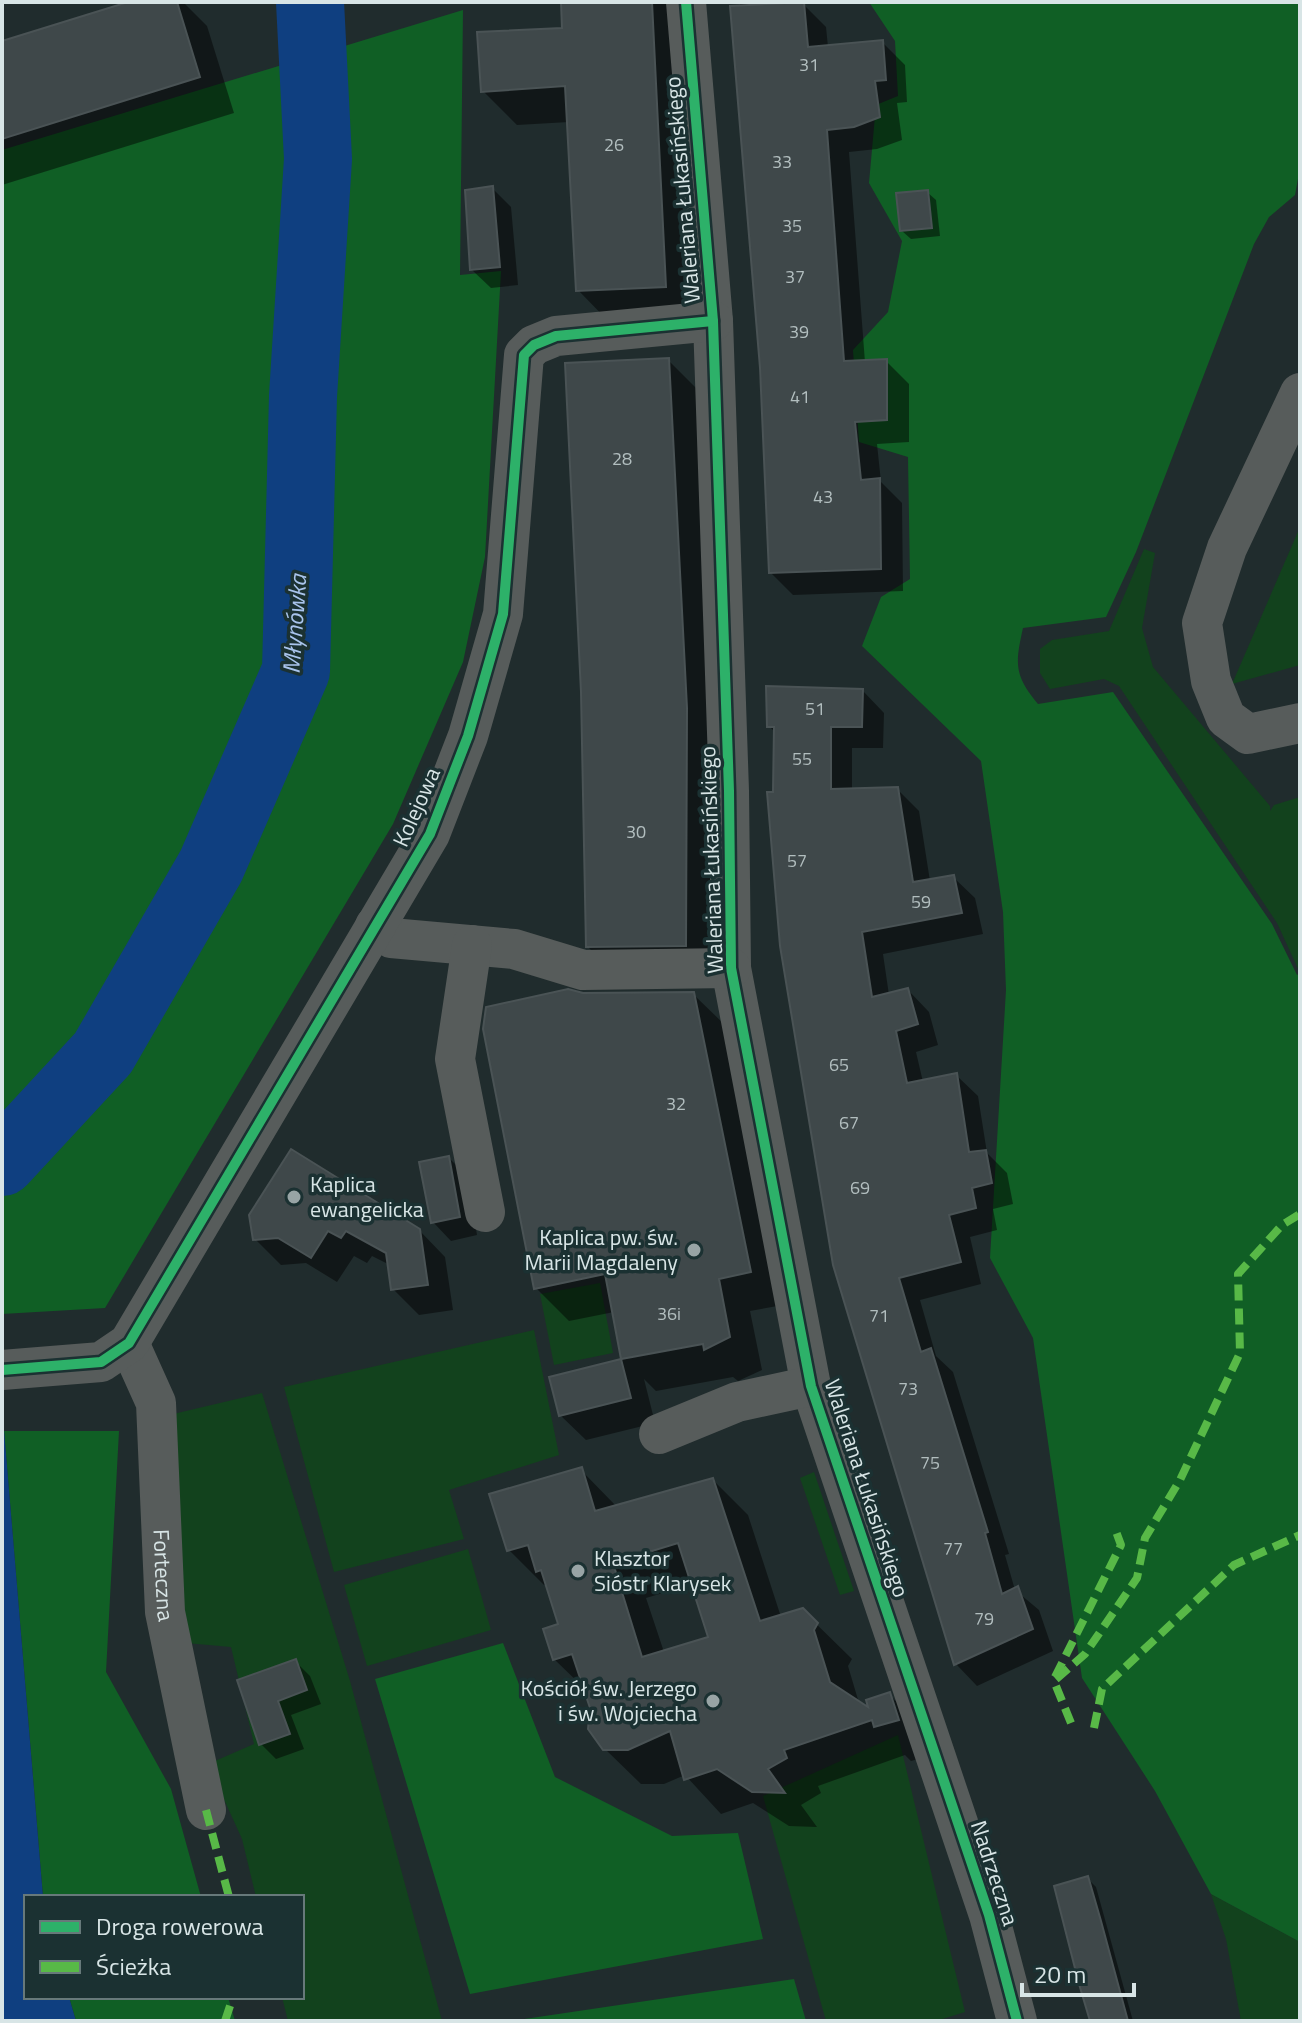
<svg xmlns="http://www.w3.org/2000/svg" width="1302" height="2023" viewBox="0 0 1302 2023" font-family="'Titillium Web',sans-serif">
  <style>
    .green { fill: #12421d }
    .forest { fill: #105f25 }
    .water { fill: #0f3f80 }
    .shadow { fill: #0007; fill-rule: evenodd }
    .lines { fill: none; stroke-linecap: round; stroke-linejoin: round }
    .river { stroke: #0f3f80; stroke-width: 68 }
    .building { fill: #3f484a; stroke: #4a5355; stroke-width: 2; fill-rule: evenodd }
    .minor { stroke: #575c5b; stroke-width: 40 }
    .quiet { stroke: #58b947; stroke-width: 8; stroke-dasharray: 16 8; stroke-linecap: butt }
    .cycleway-casing { stroke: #1b3132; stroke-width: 15 }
    .cycleway { stroke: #2db169; stroke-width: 10 }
    .poi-dot { fill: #98a4a5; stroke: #1b3132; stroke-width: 3 }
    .labels { text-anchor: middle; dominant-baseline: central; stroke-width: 7; stroke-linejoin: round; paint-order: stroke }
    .number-label { font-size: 18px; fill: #b2bebf }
    .street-label { font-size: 22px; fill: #d8e5e6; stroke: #1b3132 }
    .poi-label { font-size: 22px; fill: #d8e5e6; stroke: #1b3132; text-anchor: start }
    .water-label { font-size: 24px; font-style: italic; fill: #a9c4ec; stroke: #1b3132 }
  </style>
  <rect width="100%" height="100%" fill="#202c2d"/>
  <g class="green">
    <polygon points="1300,527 1300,665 1232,684"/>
    <polygon points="1144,549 1155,553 1142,628 1153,667 1270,806 1270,811 1274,805 1300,797 1300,973 1277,923 1119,686 1104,679 1050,689 1040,673 1040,649 1052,640 1109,631"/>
    <polygon points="600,1283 613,1353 554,1365 540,1294"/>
    <polygon points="534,1330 559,1455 449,1490 464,1539 334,1572 284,1387"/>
    <polygon points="262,1393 350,1681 442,2021 288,2021 282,1997 302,1997 302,1897 256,1897 242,1839 208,1764 254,1744 231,1647 186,1643 169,1415"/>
    <polygon points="814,1472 854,1591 840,1595 800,1478"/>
    <polygon points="468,1549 491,1630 367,1666 344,1585"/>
    <polygon points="898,1735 965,2012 936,2021 826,2021 763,1796"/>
    <polygon points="1211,1894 1300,1942 1300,2021 1241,2021 1226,1939"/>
  </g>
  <g class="forest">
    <path d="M 869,2 L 1300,2 L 1300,168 L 1295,195 L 1269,217 L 1254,244 L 1136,552 L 1106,617 L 1023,628 C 1015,664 1014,675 1038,704 L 1113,692 L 1272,924 L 1297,975 L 1300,973 L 1300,1942 L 1211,1894 L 1155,1791 L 1082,1678 L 1033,1338 L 990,1258 L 1006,990 L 1003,912 L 981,761 L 862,646 L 881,597 L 910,579 L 908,457 L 859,442 L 853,350 L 888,312 L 902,241 L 869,183 L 876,105 L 898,96 L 895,41 Z"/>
    <polygon points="463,10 460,275 501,271 485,557 463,662 393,824 105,1308 2,1314 2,150"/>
    <polygon points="4,1431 119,1431 106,1672 171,1789 201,1897 43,1897"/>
    <polygon points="503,1643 555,1777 672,1836 738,1833 763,1939 470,1994 375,1679"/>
    <polygon points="794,1979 806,2021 511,2021"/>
    <polygon points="69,1997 228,1997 235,2021 76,2021"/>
  </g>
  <polygon class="water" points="2,1406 43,1897 26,1897 26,1997 69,1997 76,2021 2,2021"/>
  <g class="shadow">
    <polygon points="134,2 183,2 207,26 234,113 2,185 2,43"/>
    <polygon points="564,2 684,2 700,321 612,325 578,290 569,122 517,125 483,91 564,30"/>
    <polygon points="740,2 803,4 826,27 828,47 882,42 905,65 907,102 897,103 902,140 877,149 849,152 865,362 886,361 909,384 909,442 877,444 881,482 902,503 903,591 793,595 770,572"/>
    <polygon points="493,189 511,207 518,285 491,288 472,270"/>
    <polygon points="927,192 936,200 940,236 911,239 902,231"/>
    <polygon points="668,360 704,396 721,980 622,981 587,946"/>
    <polygon points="863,691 884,713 883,748 852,748 852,791 897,789 919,811 930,881 953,877 975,898 983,934 883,954 889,995 908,990 929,1012 938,1045 916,1052 923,1082 956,1075 978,1096 987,1153 1007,1173 1013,1204 993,1209 997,1230 970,1237 981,1284 920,1300 936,1356 953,1372 1009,1554 1005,1555 1015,1590 1039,1610 1053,1651 977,1686 956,1664 835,1264 791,1014 769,794 775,794 776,733 769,726"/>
    <polygon points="693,994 726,1026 783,1305 750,1311 762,1370 738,1381 733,1377 656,1391 644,1379 655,1423 586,1440 560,1415 551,1378 623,1360 614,1312 569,1321 536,1288 583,995"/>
    <polygon points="449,1158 467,1176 477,1235 451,1241 433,1222"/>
    <polygon points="251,1216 419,1230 445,1257 453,1310 419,1315 393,1289 390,1265 372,1256 367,1263 354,1256 337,1282 306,1263 281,1265 255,1239"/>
    <path d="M 581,1470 L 617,1507 L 713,1480 L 748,1515 L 781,1617 L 802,1610 L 852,1659 L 848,1666 L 859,1703 L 872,1711 L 889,1694 L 924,1730 L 933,1755 L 911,1761 L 905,1755 L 818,1786 L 821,1793 L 801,1805 L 817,1827 L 789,1826 L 753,1803 L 721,1814 L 685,1775 L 664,1784 L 641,1784 L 605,1749 L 586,1690 L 554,1659 L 560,1625 L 547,1584 L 544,1585 L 509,1550 ZM 693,1584 L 710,1638 L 664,1652 L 646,1598 Z"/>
    <polygon points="295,1661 310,1676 321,1704 291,1715 304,1749 276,1759 261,1744 240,1681"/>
    <polygon points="1088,1879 1096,1887 1133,2021 1093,2021"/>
  </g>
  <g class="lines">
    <polyline class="river" points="2,1162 103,1053 211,866 296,671 303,396 318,159 310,2"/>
  </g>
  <g class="building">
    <polygon points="128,2 177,2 200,77 2,139 2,41"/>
    <polygon points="561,2 652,2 666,287 576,291 565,86 481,92 477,32 562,28"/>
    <polygon points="804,2 808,47 883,40 886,80 875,81 880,117 854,127 827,130 844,361 887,359 887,420 855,422 861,480 880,478 881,569 769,573 760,368 730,6"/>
    <polygon points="493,186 500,267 470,270 465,190"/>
    <polygon points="928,190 932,228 900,231 896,193"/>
    <polygon points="669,358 687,708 686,946 586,947 581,692 565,363"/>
    <polygon points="766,686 863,689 862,727 831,727 831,789 898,787 913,882 954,875 962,913 862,932 872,997 908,988 918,1024 896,1031 907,1083 957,1073 969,1152 986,1150 992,1183 972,1188 976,1208 949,1215 961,1262 899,1278 921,1352 931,1348 988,1532 985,1533 1002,1594 1018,1586 1033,1629 954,1665 833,1265 780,946 767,792 773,792 774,727 767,727"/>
    <polygon points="568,989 583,993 694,992 751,1272 719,1279 730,1337 704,1350 703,1344 621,1359 605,1274 534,1289 483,1029 486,1007"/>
    <polygon points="291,1149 420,1229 428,1285 391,1290 386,1253 346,1231 341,1238 328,1231 311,1258 278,1238 253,1240 249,1215"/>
    <polygon points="449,1156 460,1217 431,1223 419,1162"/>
    <polygon points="621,1359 631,1398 559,1416 549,1377"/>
    <path d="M 582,1467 L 595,1511 L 713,1478 L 760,1621 L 803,1608 L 818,1623 L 814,1630 L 830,1682 L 868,1707 L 866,1700 L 890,1692 L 899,1720 L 874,1727 L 872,1720 L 784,1750 L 787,1758 L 768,1769 L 785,1793 L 752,1792 L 717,1769 L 684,1780 L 670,1731 L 628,1750 L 603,1750 L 588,1729 L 590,1708 L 572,1654 L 553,1660 L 543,1629 L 558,1624 L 541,1570 L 536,1572 L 528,1545 L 507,1551 L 489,1494 ZM 678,1543 L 708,1637 L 642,1657 L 613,1563 Z"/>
    <polygon points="296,1659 307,1690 278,1701 290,1734 259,1745 237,1680"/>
    <polygon points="1088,1876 1101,1921 1128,2021 1090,2021 1079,1984 1054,1886"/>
  </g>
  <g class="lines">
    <g class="minor">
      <polyline points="686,2 713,321 729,791 731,968 811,1386 989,1915 1017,2021"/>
      <polyline points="1300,393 1227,548 1202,623 1211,681 1226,718 1248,734 1300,723"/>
      <polyline points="375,926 391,938 514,949 583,970 731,968"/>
      <polyline points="472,945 455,1059 485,1212"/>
      <path id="s1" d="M 129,1343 L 156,1403 L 165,1612 L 206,1810"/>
      <polyline points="2,1370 101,1362 129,1343 430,834 468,736 503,614 524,355 534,345 556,336 713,321"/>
      <polyline points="659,1434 737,1402 811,1386"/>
    </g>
    <g class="quiet">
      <polyline points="1055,1677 1121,1545 1114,1526"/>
      <polyline points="1071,1723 1054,1681 1085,1654 1137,1578 1145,1538 1180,1480 1240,1353 1238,1274 1282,1225 1300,1214"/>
      <polyline points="1094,1728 1102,1689 1234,1565 1300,1535"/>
      <polyline points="206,1810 229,1897"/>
      <polyline points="225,2021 233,1997"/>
    </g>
    <g class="cycleway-casing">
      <g id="cycleway">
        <polyline points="686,2 713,321 729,791 731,968 811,1386 989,1915 1017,2021"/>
        <polyline points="2,1370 101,1362 129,1343 430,834 468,736 503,614 524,355 534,345 556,336 713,321"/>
      </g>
    </g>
    <use href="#cycleway" class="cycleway"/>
  </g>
  <g class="poi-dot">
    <circle cx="294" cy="1197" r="8"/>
    <circle cx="694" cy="1250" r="8"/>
    <circle cx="578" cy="1571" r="8"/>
    <circle cx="713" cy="1701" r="8"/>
  </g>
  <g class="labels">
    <g class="number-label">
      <text x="809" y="64">31</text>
      <text x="614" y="144">26</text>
      <text x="782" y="161">33</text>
      <text x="792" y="225">35</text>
      <text x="795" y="276">37</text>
      <text x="799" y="331">39</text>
      <text x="800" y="396">41</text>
      <text x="622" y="458">28</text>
      <text x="823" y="496">43</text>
      <text x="815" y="708">51</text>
      <text x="802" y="758">55</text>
      <text x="636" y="831">30</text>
      <text x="797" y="860">57</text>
      <text x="921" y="901">59</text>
      <text x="839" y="1064">65</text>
      <text x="676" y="1103">32</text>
      <text x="849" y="1122">67</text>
      <text x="860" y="1187">69</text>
      <text x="669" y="1313">36i</text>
      <text x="879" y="1315">71</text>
      <text x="908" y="1388">73</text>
      <text x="930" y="1462">75</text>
      <text x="953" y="1548">77</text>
      <text x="984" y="1618">79</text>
    </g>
    <g class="street-label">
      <text transform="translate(682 190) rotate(-95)">Waleriana Łukasińskiego</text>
      <text transform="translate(416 807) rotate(-66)">Kolejowa</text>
      <text transform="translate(711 860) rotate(-92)">Waleriana Łukasińskiego</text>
      <text transform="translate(867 1488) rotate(72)">Waleriana Łukasińskiego</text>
      <text stroke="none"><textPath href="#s1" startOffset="238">Forteczna</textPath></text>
      <text transform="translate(995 1873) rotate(72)">Nadrzeczna</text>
    </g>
    <g class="poi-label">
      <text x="310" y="1184">Kaplica<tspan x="310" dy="25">ewangelicka</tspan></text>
      <text x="678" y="1237" text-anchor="end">Kaplica pw. św.<tspan x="678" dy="25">Marii Magdaleny</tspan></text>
      <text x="594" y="1558">Klasztor<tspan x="594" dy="25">Sióstr Klarysek</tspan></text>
      <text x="697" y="1688" text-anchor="end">Kościół św. Jerzego<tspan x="697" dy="25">i św. Wojciecha</tspan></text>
    </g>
    <g class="water-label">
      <text transform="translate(294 624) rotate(-86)">Młynówka</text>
    </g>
  </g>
  <rect width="1302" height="2023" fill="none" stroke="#d8e5e6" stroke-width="8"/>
  <rect x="24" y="1895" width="280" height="104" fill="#1b3132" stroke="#67797a" stroke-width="2"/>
  <rect x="40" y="1921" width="40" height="12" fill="#2db169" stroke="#67797a" stroke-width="2"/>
  <text x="96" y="1935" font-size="24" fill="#d8e5e6">Droga rowerowa</text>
  <rect x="40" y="1961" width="40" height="12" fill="#58b947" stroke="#67797a" stroke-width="2"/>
  <text x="96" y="1975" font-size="24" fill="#d8e5e6">Ścieżka</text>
  <path d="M1022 1983v12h112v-12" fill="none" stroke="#d8e5e6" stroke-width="4"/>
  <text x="1034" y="1983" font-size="24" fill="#d8e5e6" stroke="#1b3132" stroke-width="6" paint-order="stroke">20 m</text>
</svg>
